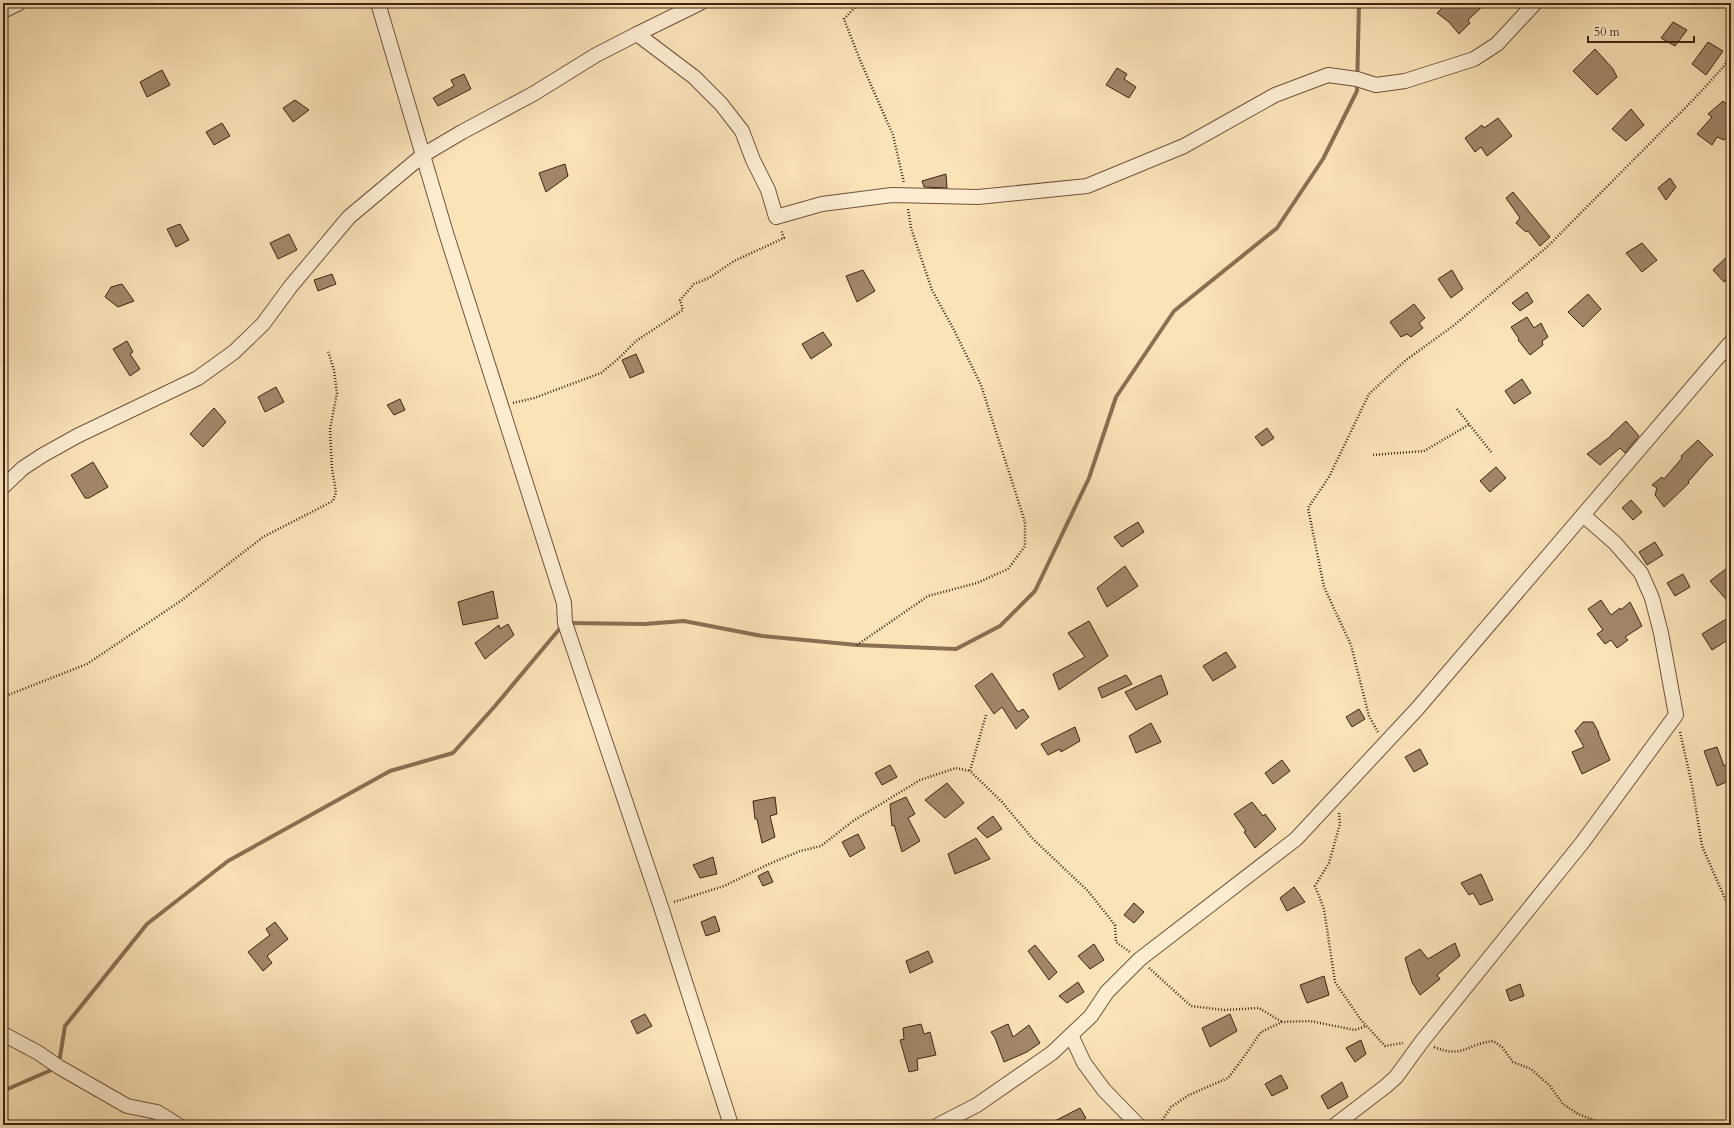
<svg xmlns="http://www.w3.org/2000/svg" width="1734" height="1128" viewBox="0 0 1734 1128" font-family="Cardo,serif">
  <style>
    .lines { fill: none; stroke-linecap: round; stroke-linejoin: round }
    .stream { stroke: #8b6f54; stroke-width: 4 }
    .building { fill: #a28769; stroke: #412313 }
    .minor-casing { stroke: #70533c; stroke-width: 16 }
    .path { stroke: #412313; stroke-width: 2.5; stroke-dasharray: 1 2; stroke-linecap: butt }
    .minor { stroke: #fcedd1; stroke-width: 14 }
  </style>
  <rect width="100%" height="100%" fill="#fbe3b8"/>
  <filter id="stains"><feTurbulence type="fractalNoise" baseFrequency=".005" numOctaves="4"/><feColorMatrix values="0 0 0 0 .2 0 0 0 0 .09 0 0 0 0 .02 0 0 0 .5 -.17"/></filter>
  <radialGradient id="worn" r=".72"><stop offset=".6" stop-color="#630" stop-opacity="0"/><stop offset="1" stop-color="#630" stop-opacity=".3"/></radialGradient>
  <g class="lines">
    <g class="stream">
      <polyline points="567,623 644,624 684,621 762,636 857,645 956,649 1000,626 1035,591 1089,478 1116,397 1174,311 1277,228 1323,159 1357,91 1359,3"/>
      <polyline points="59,1063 65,1026 147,924 228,861 390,771 453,753 495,706 562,626"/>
      <polyline points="3,1091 56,1068"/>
    </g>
  </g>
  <g class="building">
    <polygon points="1447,3 1486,3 1468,20 1470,23 1459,34 1449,22 1437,13"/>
    <polygon points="1673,22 1687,30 1675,46 1661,38"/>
    <polygon points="1708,42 1723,51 1706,75 1692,64"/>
    <polygon points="1595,49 1613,69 1617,77 1597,95 1573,71"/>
    <polygon points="1117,68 1127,74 1124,79 1136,87 1129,98 1106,85"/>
    <polygon points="162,70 170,85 147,97 140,82"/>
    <polygon points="464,74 471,89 438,106 433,98 454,86 451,80"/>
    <polygon points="295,100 309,110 293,122 283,108"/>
    <polygon points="1723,101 1731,110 1731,132 1724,140 1717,137 1712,145 1697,134 1712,117 1708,114"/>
    <polygon points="1631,109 1644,125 1626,141 1612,129"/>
    <polygon points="1498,118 1512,136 1487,156 1481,147 1475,152 1465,138 1482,125 1484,128"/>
    <polygon points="222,123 230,136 214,145 206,132"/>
    <polygon points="565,164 568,176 546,192 539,173"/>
    <polygon points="946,174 947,188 924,187 922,181"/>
    <polygon points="1670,178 1676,187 1666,200 1658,188"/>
    <polygon points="1513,192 1550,237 1540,246 1528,231 1526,232 1516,223 1520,218 1506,198"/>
    <polygon points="180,224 189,240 176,247 167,229"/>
    <polygon points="289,234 297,250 278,259 270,243"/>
    <polygon points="1642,243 1657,260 1642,272 1626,253"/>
    <polygon points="1731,253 1731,276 1724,282 1713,270"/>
    <polygon points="863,270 875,291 857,302 846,276"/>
    <polygon points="1452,270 1463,289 1451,298 1438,279"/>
    <polygon points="332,274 336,284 318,291 314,280"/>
    <polygon points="122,284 134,301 118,307 105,297 111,287"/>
    <polygon points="1527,292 1533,302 1520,311 1512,303"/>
    <polygon points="1588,294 1601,309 1583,327 1568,312"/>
    <polygon points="1414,304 1425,318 1419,323 1423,328 1411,337 1407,334 1401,337 1390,322"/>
    <polygon points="1527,317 1534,328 1541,323 1548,337 1542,341 1543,345 1530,355 1518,340 1519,339 1511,327"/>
    <polygon points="823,332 832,345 811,359 802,344"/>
    <polygon points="127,341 133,352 130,354 140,369 130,376 113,349"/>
    <polygon points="636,354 644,372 630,378 622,360"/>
    <polygon points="1522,379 1531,393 1514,404 1505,391"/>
    <polygon points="276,387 284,402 265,412 258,397"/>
    <polygon points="400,399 405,410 394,415 387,405"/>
    <polygon points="214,408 226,422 203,447 190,434"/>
    <polygon points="1626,421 1639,436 1625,453 1620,448 1600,465 1587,454 1611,436 1611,435"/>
    <polygon points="1267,428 1274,438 1262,446 1255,437"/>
    <polygon points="1698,440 1713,455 1708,459 1688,482 1689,483 1664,507 1655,495 1657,488 1652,485 1662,477 1664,479 1682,458 1681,456"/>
    <polygon points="93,462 108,487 89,498 85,498 71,475"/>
    <polygon points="1496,467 1506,478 1490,492 1480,481"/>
    <polygon points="1631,500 1642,512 1633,520 1622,508"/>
    <polygon points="1138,522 1144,532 1122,547 1114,537"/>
    <polygon points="1655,542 1663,555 1647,565 1639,552"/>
    <polygon points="1731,565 1731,605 1710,581"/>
    <polygon points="1125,566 1138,586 1107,607 1097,588"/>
    <polygon points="1683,574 1690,587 1675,596 1667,583"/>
    <polygon points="493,591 498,618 463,625 458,602"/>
    <polygon points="1601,600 1611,615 1620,608 1621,610 1630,602 1642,626 1625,637 1628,640 1617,648 1611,640 1605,644 1597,634 1603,630 1588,609"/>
    <polygon points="1731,616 1731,638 1712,650 1702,634"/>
    <polygon points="1089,621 1108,656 1059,690 1053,674 1085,657 1068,633"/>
    <polygon points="508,624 514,635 485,659 475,643 499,625 500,629"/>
    <polygon points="1226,652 1236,667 1213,681 1203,666"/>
    <polygon points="992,673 1018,712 1023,709 1029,717 1016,729 1002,707 994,714 975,686"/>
    <polygon points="1126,675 1132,684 1102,698 1098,688"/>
    <polygon points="1161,675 1168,694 1136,710 1125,692"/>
    <polygon points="1359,709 1365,719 1352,727 1346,717"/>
    <polygon points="1583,722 1593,722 1599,733 1598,733 1610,760 1582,774 1572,752 1584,747 1575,731"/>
    <polygon points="1151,723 1161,742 1136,753 1129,736"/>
    <polygon points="1075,727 1080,741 1061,752 1060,749 1048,755 1041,744"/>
    <polygon points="1717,747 1724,766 1731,763 1731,780 1717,786 1704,751"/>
    <polygon points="1420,749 1428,764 1414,772 1405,757"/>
    <polygon points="1282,760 1290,771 1273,784 1265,773"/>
    <polygon points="890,765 897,777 882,785 875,773"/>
    <polygon points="947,783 964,803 945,818 925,800"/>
    <polygon points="775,797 777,814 770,816 775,837 762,843 757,819 755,819 753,801"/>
    <polygon points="906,797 915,814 908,818 920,841 902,852 894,825 892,826 890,804"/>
    <polygon points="1252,802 1263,816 1265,814 1276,829 1255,848 1244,832 1246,831 1234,814"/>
    <polygon points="993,816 1002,829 987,838 977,828"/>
    <polygon points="858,834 865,848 850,857 842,842"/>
    <polygon points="976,838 990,859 955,874 948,854"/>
    <polygon points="713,857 717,874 700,878 693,865"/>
    <polygon points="768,871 773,882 763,886 758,876"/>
    <polygon points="1481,874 1493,900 1480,905 1473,893 1469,895 1461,883"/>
    <polygon points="1294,887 1305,902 1287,911 1280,898"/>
    <polygon points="1134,903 1144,912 1134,923 1124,915"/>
    <polygon points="715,916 720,931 706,936 701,922"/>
    <polygon points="275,922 288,939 267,956 272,963 263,971 248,952 270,935 266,929"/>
    <polygon points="1455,943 1460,956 1437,975 1440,979 1420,995 1412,982 1405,958 1420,949 1428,959"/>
    <polygon points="1094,944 1104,960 1090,969 1078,956"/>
    <polygon points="1035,945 1057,972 1049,980 1028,951"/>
    <polygon points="928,951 933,962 910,973 906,961"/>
    <polygon points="1324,976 1329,995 1307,1003 1300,985"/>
    <polygon points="1078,982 1084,992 1067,1003 1059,996"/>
    <polygon points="1520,984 1524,996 1510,1001 1506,990"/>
    <polygon points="645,1014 652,1026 637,1034 631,1021"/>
    <polygon points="1230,1014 1237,1031 1210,1047 1202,1028"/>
    <polygon points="921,1024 924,1034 930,1032 936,1055 917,1059 918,1070 909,1072 900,1040 904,1039 903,1028"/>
    <polygon points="1008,1024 1013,1037 1029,1025 1040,1043 1027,1052 1004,1062 995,1038 991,1032"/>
    <polygon points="1361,1040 1366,1054 1355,1062 1346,1048"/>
    <polygon points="1281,1075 1288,1088 1272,1096 1265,1084"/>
    <polygon points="1342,1082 1348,1097 1328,1109 1321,1096"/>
    <polygon points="1080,1108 1086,1118 1076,1125 1047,1125"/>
  </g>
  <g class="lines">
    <g class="minor-casing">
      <g id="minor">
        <polyline points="378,3 446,233 564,603 565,623 661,907 731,1125"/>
        <polyline points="3,11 19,3"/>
        <polyline points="637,34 700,3"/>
        <polyline points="3,487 23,468 43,455 77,436 198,378 234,352 263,324 291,286 349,217 423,155 462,132 533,94 596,55 637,34 694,77 721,104 742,131 753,160 768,190 776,217 822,204 892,195 978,197 1087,186 1184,146 1275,95 1328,75 1357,79 1376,85 1405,81 1474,59 1497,44 1535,3"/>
        <polyline points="3,1034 37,1052 59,1067 127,1106 157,1112 178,1125"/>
        <polyline points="1071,1035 1084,1063 1104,1090 1138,1125"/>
        <polyline points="938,1125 977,1105 1052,1053 1091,1016 1107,992 1140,959 1296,839 1417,709 1731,342"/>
        <polyline points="1335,1125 1386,1086 1396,1077 1423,1040 1582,843 1676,715 1661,633 1652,598 1641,573 1615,543 1583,515"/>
      </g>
    </g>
    <g class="path">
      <polyline points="859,3 844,19 860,60 893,135 904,183"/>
      <polyline points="513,403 534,398 601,373 618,359 636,341 683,310 680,300 694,284 709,278 734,261 784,238 781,230"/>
      <polyline points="1457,409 1492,453"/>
      <polyline points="1373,455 1424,451 1470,424"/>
      <polyline points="857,645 928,596 977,583 1008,569 1025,546 1025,522 981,385 954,330 932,290 911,228 908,209"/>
      <polyline points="3,697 87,664 182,600 263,537 333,501 336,492 332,469 330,429 337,393 334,370 328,351"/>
      <polyline points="986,715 970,771 1002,802 1032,838 1088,891 1115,925 1116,942 1130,952"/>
      <polyline points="1378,732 1369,716 1351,645 1324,587 1308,508 1329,477 1369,394 1406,360 1453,326 1547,247 1696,97 1725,65 1731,46"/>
      <polyline points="1680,732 1692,785 1702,846 1731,912"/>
      <polyline points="3,752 4,755"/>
      <polyline points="1339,813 1340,824 1329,863 1315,886 1324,909 1335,982 1361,1020 1385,1046 1403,1043"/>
      <polyline points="674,902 724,886 769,864 800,851 821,846 853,821 920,780 956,768 970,771"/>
      <polyline points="1149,968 1191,1006 1224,1010 1259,1008 1282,1022"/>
      <path d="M 1434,1047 C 1463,1059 1466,1044 1493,1041 L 1502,1047 L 1513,1062 L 1531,1069 L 1550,1086 L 1563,1104 L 1578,1114 L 1607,1125"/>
      <polyline points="1159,1125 1171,1107 1189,1095 1228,1078 1241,1061 1261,1032 1282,1022 1310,1021 1355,1030 1366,1026"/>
    </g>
    <use href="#minor" class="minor"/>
  </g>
  <rect width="1734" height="1128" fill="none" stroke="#fbe3b8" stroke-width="16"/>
  <rect x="4" y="4" width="1726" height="1120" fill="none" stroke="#412313" stroke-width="2"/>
  <rect x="8" y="8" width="1718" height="1112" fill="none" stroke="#412313"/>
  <path d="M1588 36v6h106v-6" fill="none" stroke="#412313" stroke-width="2"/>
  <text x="1594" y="36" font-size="12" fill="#412313" stroke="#fcedd1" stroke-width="3" paint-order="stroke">50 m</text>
  <rect width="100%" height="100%" filter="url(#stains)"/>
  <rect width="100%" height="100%" fill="url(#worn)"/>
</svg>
